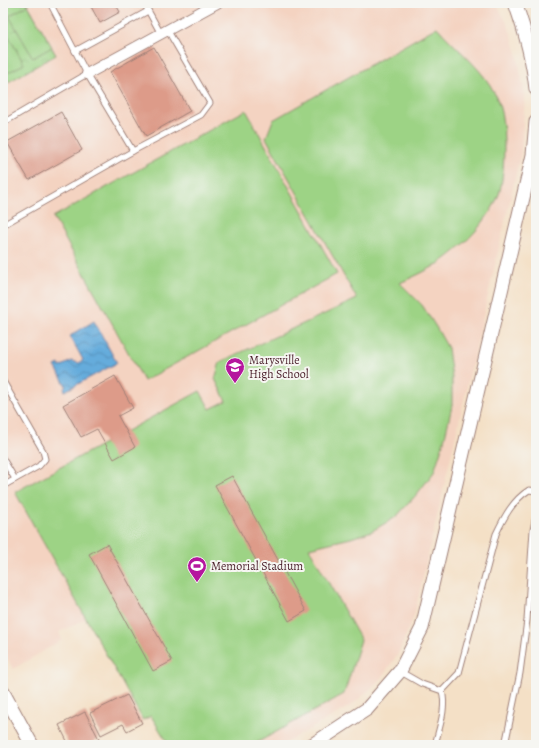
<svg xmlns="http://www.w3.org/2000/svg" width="539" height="748" viewBox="0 0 539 748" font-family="Alegreya,serif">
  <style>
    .built { fill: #f4d3c1 }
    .park { fill: url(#park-crowns); stroke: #747958 }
    .pitch { fill: #9dd385; stroke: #747958 }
    .water { fill: url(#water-waves); stroke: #586684 }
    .building { fill: #dd9b89 }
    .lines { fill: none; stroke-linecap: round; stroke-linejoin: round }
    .service-casing { stroke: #9f8078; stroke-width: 7 }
    .minor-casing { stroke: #9f8078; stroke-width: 12 }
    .tertiary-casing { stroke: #9f8078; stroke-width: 15 }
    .service { stroke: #fff; stroke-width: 5 }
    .minor { stroke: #fff; stroke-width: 10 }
    .tertiary { stroke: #fff; stroke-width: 13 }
    .labels { text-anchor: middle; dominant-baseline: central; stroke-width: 4; stroke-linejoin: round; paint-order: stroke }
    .poi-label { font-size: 12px; fill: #4a1f2b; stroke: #f6f6f2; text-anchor: start }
  </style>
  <defs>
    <pattern id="park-crowns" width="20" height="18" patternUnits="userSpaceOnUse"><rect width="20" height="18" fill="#9dd385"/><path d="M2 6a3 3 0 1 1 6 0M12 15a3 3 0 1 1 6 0" fill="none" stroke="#89b573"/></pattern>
    <pattern id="water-waves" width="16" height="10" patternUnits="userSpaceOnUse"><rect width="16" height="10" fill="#65acdc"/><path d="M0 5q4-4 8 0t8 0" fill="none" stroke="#558bb3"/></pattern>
  </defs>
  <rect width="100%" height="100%" fill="#f6f6f2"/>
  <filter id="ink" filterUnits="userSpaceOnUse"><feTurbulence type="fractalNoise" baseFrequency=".025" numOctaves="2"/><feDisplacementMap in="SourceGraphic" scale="8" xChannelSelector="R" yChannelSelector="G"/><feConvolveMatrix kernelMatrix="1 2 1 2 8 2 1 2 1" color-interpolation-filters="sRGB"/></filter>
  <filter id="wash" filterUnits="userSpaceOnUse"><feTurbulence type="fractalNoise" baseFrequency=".012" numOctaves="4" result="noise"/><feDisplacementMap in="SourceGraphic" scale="16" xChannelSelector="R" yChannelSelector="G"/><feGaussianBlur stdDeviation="0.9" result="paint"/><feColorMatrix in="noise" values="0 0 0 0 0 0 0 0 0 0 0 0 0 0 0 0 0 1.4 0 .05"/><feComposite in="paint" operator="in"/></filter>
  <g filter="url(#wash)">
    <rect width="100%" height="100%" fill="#f4e0c6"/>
    <polygon class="built" points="3,3 496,3 508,25 517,53 525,97 521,152 414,616 398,654 379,681 352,705 282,745 169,745 151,716 143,720 86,619 59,632 62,640 13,669 3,650"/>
    <polygon class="park" points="3,3 27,3 56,55 3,85"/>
    <g class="pitch">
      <polygon points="28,5 52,47 33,58 9,16"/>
      <polygon points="3,26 24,64 5,74 3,71"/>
      <path d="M 437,27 C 454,47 476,63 490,85 C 502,104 504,124 504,146 C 504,159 503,182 499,194 C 489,221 462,248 438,264 C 426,271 413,277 400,283 L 422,305 L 436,327 L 448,348 L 452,378 L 452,406 L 444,441 L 434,472 L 417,494 L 396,517 L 372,531 L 351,538 L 309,548 L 361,640 L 344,694 L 253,745 L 169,745 L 151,716 L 143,720 L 15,492 L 200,391 L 210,409 L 226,401 L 215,379 L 220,362 L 357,299 L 266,138 L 273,120 Z"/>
      <polygon points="246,110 337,274 144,381 53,217"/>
    </g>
    <polygon class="water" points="94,321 117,363 65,391 64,388 66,386 55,366 59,364 60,367 71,361 79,363 83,360 70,336"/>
    <g id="blocks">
      <g class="building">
        <polygon points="89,3 115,3 120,12 100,23"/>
        <polygon points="154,47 190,111 146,136 110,72"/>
        <polygon points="61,112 82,150 29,180 7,142"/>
        <polygon points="115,376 133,408 118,416 135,447 114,459 97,429 81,437 63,405"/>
        <polygon points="232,476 306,611 289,621 215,485"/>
        <polygon points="107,544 172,661 153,671 89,554"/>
        <polygon points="127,695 142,723 127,731 123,724 101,735 90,713"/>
        <polygon points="85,712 99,739 87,745 69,745 59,725"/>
      </g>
    </g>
  </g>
  <g filter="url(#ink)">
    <use href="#blocks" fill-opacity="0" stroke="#9f8078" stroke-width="1"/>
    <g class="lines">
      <g class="service-casing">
        <g id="service">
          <polyline points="50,3 87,74 133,151"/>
          <polyline points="144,3 161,34"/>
          <polyline points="75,51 148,11"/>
          <polyline points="3,123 87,74"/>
          <polyline points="3,225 133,151 201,115 210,103 168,31"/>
          <polyline points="3,381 43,451 45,459 39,466 3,486"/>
          <polyline points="3,459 15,479"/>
          <path d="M 401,672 L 422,684 L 442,691 C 447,708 439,728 435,745"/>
          <path d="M 442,691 L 459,673 L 496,534 C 504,517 513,500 529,490 L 536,491"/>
          <polyline points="505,745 520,673 527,620 533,530 536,516"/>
        </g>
      </g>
      <g class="minor-casing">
        <polyline id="minor" points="87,74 217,3"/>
      </g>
      <g class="tertiary-casing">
        <g id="tertiary">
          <path d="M 515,3 C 525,31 533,60 536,89"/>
          <polyline points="3,692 32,745"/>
          <polyline points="312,745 367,709 400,671 422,628 533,155 536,122"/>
        </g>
      </g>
      <use href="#service" class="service"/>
      <use href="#minor" class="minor"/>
      <use href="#tertiary" class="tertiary"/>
    </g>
  </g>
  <defs>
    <g id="school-pin" transform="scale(1)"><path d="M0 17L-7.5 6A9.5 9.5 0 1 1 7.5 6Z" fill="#b5179e" stroke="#f6f6f2"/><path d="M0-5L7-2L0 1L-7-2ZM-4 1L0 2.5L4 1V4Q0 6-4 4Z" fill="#fff"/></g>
    <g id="stadium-pin" transform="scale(1)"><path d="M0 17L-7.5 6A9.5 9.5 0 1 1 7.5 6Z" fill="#b5179e" stroke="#f6f6f2"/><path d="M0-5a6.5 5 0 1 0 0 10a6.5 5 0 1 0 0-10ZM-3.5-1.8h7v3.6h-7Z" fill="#fff"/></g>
  </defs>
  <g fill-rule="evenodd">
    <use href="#school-pin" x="235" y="367"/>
    <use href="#stadium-pin" x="197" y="566"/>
  </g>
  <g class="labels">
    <g class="poi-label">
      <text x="249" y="360">Marysville<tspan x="249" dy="14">High School</tspan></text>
      <text x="211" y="566">Memorial Stadium</text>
    </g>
  </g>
  <rect width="539" height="748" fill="none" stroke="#f6f6f2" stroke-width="16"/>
</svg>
